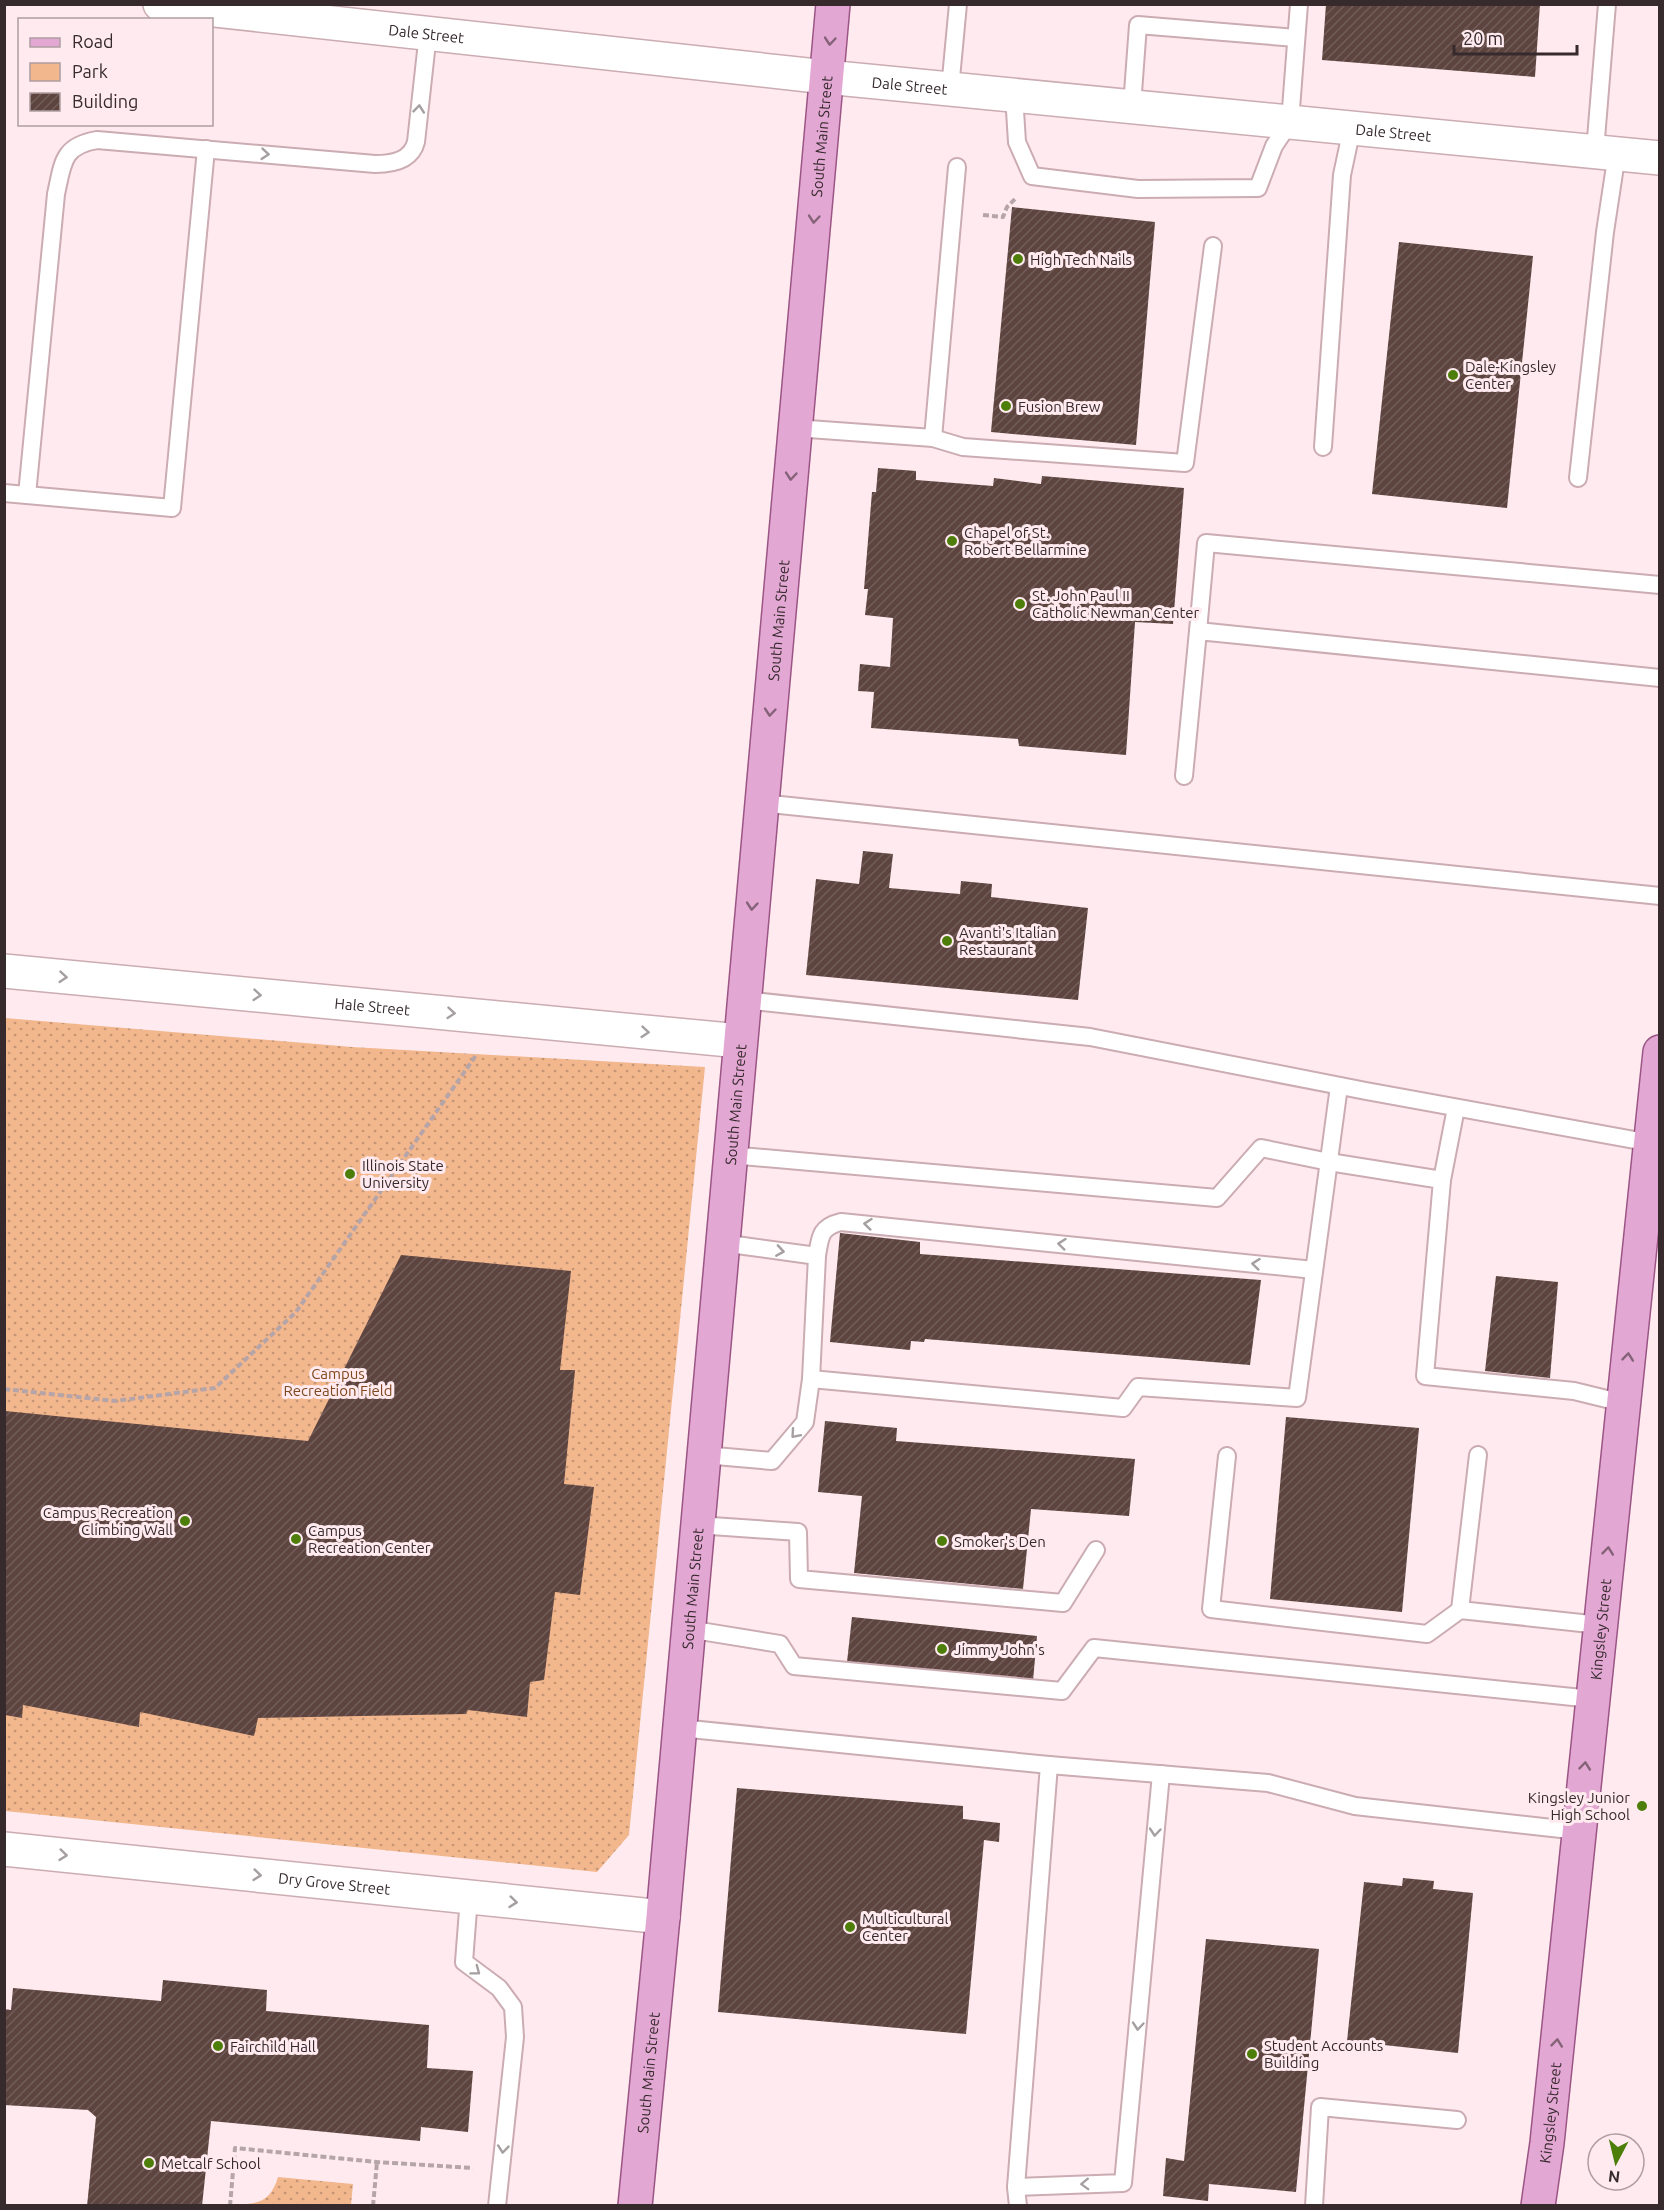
<svg xmlns="http://www.w3.org/2000/svg" width="1664" height="2210" viewBox="0 0 1664 2210" font-family="Ubuntu,sans-serif">
  <style>
    .green { fill: url(#green-dots) }
    .building { fill: url(#building-hatch) }
    .lines { fill: none; stroke-linecap: round; stroke-linejoin: round }
    .lane-casing { stroke: #cbacb2; stroke-width: 20 }
    .street-casing { stroke: #cbacb2; stroke-width: 36 }
    .primary-casing { stroke: #9b5585; stroke-width: 36 }
    .path { stroke: #b5a4a8; stroke-width: 4; stroke-dasharray: 6 3; stroke-linecap: butt }
    .lane { stroke: #fff; stroke-width: 16 }
    .street { stroke: #fff; stroke-width: 33 }
    .primary { stroke: #e3a7d3; stroke-width: 33 }
    .oneway { stroke: #846278 }
    .oneway2 { stroke: #a59fa0 }
    .poi-dot { fill: #4e7e0a; stroke: #ffebef; stroke-width: 2 }
    .labels { text-anchor: middle; dominant-baseline: central; stroke-width: 6; stroke-linejoin: round; paint-order: stroke }
    .street-label { font-size: 15px; fill: #362a2d; stroke: #ffebef }
    .poi-label { font-size: 15px; fill: #362a2d; stroke: #ffebef; text-anchor: start }
    .park-label { font-size: 15px; fill: #7f481e; stroke: #ffebef }
  </style>
  <defs>
    <pattern id="green-dots" width="8" height="8" patternUnits="userSpaceOnUse" patternTransform="scale(1.5)"><rect width="8" height="8" fill="#f3b78e"/><path d="M2 2h.1M6 6h.1" fill="none" stroke="#c69574" stroke-width="1.8" stroke-linecap="round"/></pattern>
    <pattern id="building-hatch" width="6" height="6" patternUnits="userSpaceOnUse" patternTransform="scale(1.5)"><rect width="6" height="6" fill="#5d443f"/><path d="M-1 1l2-2M0 6l6-6M5 7l2-2" fill="none" stroke="#715d59"/></pattern>
  </defs>
  <rect width="100%" height="100%" fill="#ffebef"/>
  <g class="green">
    <polygon points="5,1018 352,1047 705,1067 629,1835 597,1872 5,1811"/>
    <path d="M 278,2177 L 353,2184 L 351,2205 L 235,2205 L 235,2204 C 258,2205 271,2201 278,2177 Z"/>
  </g>
  <g class="building">
    <polygon points="1326,4 1540,4 1535,77 1322,60"/>
    <polygon points="1012,207 1155,222 1136,445 991,432"/>
    <polygon points="1399,242 1533,256 1507,508 1372,494"/>
    <polygon points="878,468 916,471 916,480 993,486 994,478 1041,484 1042,476 1184,488 1173,624 1135,622 1126,755 1019,746 1018,739 871,728 874,692 858,691 860,664 890,667 893,618 865,615 868,589 864,589 872,492 876,492"/>
    <polygon points="863,851 893,854 889,888 960,894 961,881 992,884 991,897 1088,908 1078,1000 806,975 816,879 859,884"/>
    <polygon points="840,1233 920,1242 920,1254 1261,1280 1250,1365 925,1339 924,1342 911,1341 910,1350 830,1342"/>
    <polygon points="401,1255 571,1271 560,1370 575,1370 564,1484 594,1487 580,1595 555,1592 544,1680 530,1682 527,1717 468,1710 466,1714 258,1718 254,1736 140,1712 139,1727 23,1705 22,1718 5,1715 5,1411 308,1441"/>
    <polygon points="1496,1276 1558,1282 1550,1378 1485,1371"/>
    <polygon points="1286,1417 1419,1428 1402,1612 1270,1599"/>
    <polygon points="825,1421 897,1428 896,1441 1135,1459 1129,1516 1031,1509 1023,1589 854,1573 862,1496 818,1492"/>
    <polygon points="852,1617 1037,1636 1033,1681 847,1662"/>
    <polygon points="737,1788 963,1806 963,1819 1000,1823 999,1842 984,1840 966,2034 718,2012"/>
    <polygon points="1403,1878 1434,1881 1433,1889 1473,1893 1458,2053 1347,2041 1364,1882 1402,1886"/>
    <polygon points="1206,1939 1319,1949 1296,2192 1209,2184 1208,2201 1163,2196 1166,2158 1184,2161"/>
    <polygon points="163,1980 267,1990 266,2011 429,2025 427,2068 473,2071 468,2132 421,2127 420,2141 211,2121 202,2206 87,2206 96,2117 88,2110 4,2105 4,2009 11,2010 13,1988 161,2001"/>
  </g>
  <g class="lines">
    <g class="lane-casing">
      <g id="lane">
        <polyline points="950,89 958,4"/>
        <polyline points="1014,95 1017,142 1032,176 1138,189 1258,188 1274,146 1290,122 1299,4"/>
        <polyline points="1132,106 1138,25 1296,38"/>
        <polyline points="1595,151 1607,4"/>
        <polyline points="795,428 933,438 957,167"/>
        <polyline points="933,438 963,447 1185,463 1213,246"/>
        <polyline points="1323,447 1342,175 1352,128"/>
        <polyline points="1578,478 1605,232 1617,153"/>
        <polyline points="4,493 172,508 206,149"/>
        <path d="M 27,495 L 56,194 C 63,163 62,146 97,140 L 375,164 C 392,164 411,161 416,142 L 428,33"/>
        <polyline points="1198,631 1206,543 1660,585"/>
        <polyline points="1184,776 1198,631 1660,678"/>
        <polyline points="761,803 1660,896"/>
        <polyline points="744,1000 1090,1037 1366,1091 1651,1143"/>
        <polyline points="730,1155 1217,1198 1261,1148 1329,1162 1442,1180 1425,1376 1574,1391 1623,1403"/>
        <polyline points="1442,1180 1456,1108"/>
        <path d="M 817,1256 C 820,1237 820,1227 841,1222 L 1314,1270"/>
        <polyline points="811,1379 1123,1408 1138,1387 1297,1398 1339,1086"/>
        <polyline points="704,1455 772,1461 805,1422 811,1379 817,1256 722,1243"/>
        <polyline points="1227,1456 1211,1609 1427,1634 1460,1610 1600,1625"/>
        <polyline points="697,1525 798,1532 799,1579 1063,1603 1096,1550"/>
        <polyline points="1460,1610 1478,1455"/>
        <polyline points="688,1629 780,1644 794,1666 1062,1691 1094,1648 1592,1699"/>
        <polyline points="680,1728 1049,1765 1016,2187 1018,2206"/>
        <polyline points="1049,1765 1268,1783 1355,1806 1579,1831"/>
        <polyline points="469,1897 464,1962 499,1988 513,2007 515,2037 497,2206"/>
        <polyline points="1016,2187 1123,2183 1161,1774"/>
        <polyline points="1314,2206 1320,2107 1457,2120"/>
      </g>
    </g>
    <g class="street-casing">
      <g id="street">
        <path id="s1" d="M 160,4 L 826,77 L 1660,158"/>
        <path id="s2" d="M 4,971 L 740,1041"/>
        <path id="s3" d="M 4,1849 L 663,1917"/>
      </g>
    </g>
    <g class="primary-casing">
      <g id="primary">
        <path id="s4" d="M 635,2206 L 663,1917 L 833,4"/>
        <path id="s5" d="M 1538,2206 L 1547,2143 L 1660,1052"/>
      </g>
    </g>
    <g class="path">
      <polyline points="983,215 1003,217 1007,207 1016,198"/>
      <polyline points="4,1389 115,1401 215,1388 296,1312 477,1054"/>
      <polyline points="230,2206 235,2148 377,2162 473,2168"/>
      <polyline points="373,2206 377,2162"/>
    </g>
    <use href="#lane" class="lane"/>
    <use href="#street" class="street"/>
    <use href="#primary" class="primary"/>
  </g>
  <defs><path id="oneway-chevron" d="M-2-3.5L2.5 0L-2 3.5" fill="none" stroke-width="1.6" stroke-linecap="round" stroke-linejoin="round" transform="scale(1.5)"/></defs>
  <g class="oneway">
    <use href="#oneway-chevron" transform="translate(830 41) rotate(95)"/>
    <use href="#oneway-chevron" transform="translate(814 219) rotate(95)"/>
    <use href="#oneway-chevron" transform="translate(791 476) rotate(95)"/>
    <use href="#oneway-chevron" transform="translate(770 712) rotate(95)"/>
    <use href="#oneway-chevron" transform="translate(752 906) rotate(95)"/>
    <use href="#oneway-chevron" transform="translate(1628 1357) rotate(-84)"/>
    <use href="#oneway-chevron" transform="translate(1608 1551) rotate(-84)"/>
    <use href="#oneway-chevron" transform="translate(1585 1766) rotate(-84)"/>
    <use href="#oneway-chevron" transform="translate(1557 2043) rotate(-84)"/>
  </g>
  <g class="oneway2">
    <use href="#oneway-chevron" transform="translate(419 109) rotate(-84)"/>
    <use href="#oneway-chevron" transform="translate(265 154) rotate(5)"/>
    <use href="#oneway-chevron" transform="translate(63 977) rotate(5)"/>
    <use href="#oneway-chevron" transform="translate(257 995) rotate(5)"/>
    <use href="#oneway-chevron" transform="translate(451 1013) rotate(5)"/>
    <use href="#oneway-chevron" transform="translate(645 1032) rotate(5)"/>
    <use href="#oneway-chevron" transform="translate(868 1224) rotate(-174)"/>
    <use href="#oneway-chevron" transform="translate(1062 1244) rotate(-174)"/>
    <use href="#oneway-chevron" transform="translate(780 1251) rotate(9)"/>
    <use href="#oneway-chevron" transform="translate(1256 1264) rotate(-174)"/>
    <use href="#oneway-chevron" transform="translate(795 1434) rotate(131)"/>
    <use href="#oneway-chevron" transform="translate(1155 1832) rotate(95)"/>
    <use href="#oneway-chevron" transform="translate(63 1855) rotate(6)"/>
    <use href="#oneway-chevron" transform="translate(257 1875) rotate(6)"/>
    <use href="#oneway-chevron" transform="translate(513 1902) rotate(6)"/>
    <use href="#oneway-chevron" transform="translate(476 1971) rotate(37)"/>
    <use href="#oneway-chevron" transform="translate(1138 2026) rotate(95)"/>
    <use href="#oneway-chevron" transform="translate(503 2149) rotate(96)"/>
    <use href="#oneway-chevron" transform="translate(1085 2184) rotate(178)"/>
  </g>
  <g class="poi-dot">
    <circle cx="1018" cy="259" r="6"/>
    <circle cx="1453" cy="375" r="6"/>
    <circle cx="1006" cy="406" r="6"/>
    <circle cx="952" cy="541" r="6"/>
    <circle cx="1020" cy="604" r="6"/>
    <circle cx="947" cy="941" r="6"/>
    <circle cx="350" cy="1174" r="6"/>
    <circle cx="185" cy="1521" r="6"/>
    <circle cx="296" cy="1539" r="6"/>
    <circle cx="942" cy="1541" r="6"/>
    <circle cx="942" cy="1649" r="6"/>
    <circle cx="1642" cy="1806" r="6"/>
    <circle cx="850" cy="1927" r="6"/>
    <circle cx="218" cy="2046" r="6"/>
    <circle cx="1252" cy="2054" r="6"/>
    <circle cx="149" cy="2163" r="6"/>
  </g>
  <g class="labels">
    <g class="street-label">
      <text stroke="none"><textPath href="#s1" startOffset="268">Dale Street</textPath></text>
      <text stroke="none"><textPath href="#s1" startOffset="754">Dale Street</textPath></text>
      <text stroke="none"><textPath href="#s1" startOffset="1240">Dale Street</textPath></text>
      <text stroke="none"><textPath href="#s4" startOffset="2078">South Main Street</textPath></text>
      <text stroke="none"><textPath href="#s4" startOffset="1592">South Main Street</textPath></text>
      <text stroke="none"><textPath href="#s2" startOffset="370">Hale Street</textPath></text>
      <text stroke="none"><textPath href="#s4" startOffset="1106">South Main Street</textPath></text>
      <text stroke="none"><textPath href="#s4" startOffset="620">South Main Street</textPath></text>
      <text stroke="none"><textPath href="#s5" startOffset="580">Kingsley Street</textPath></text>
      <text stroke="none"><textPath href="#s3" startOffset="332">Dry Grove Street</textPath></text>
      <text stroke="none"><textPath href="#s4" startOffset="134">South Main Street</textPath></text>
      <text stroke="none"><textPath href="#s5" startOffset="94">Kingsley Street</textPath></text>
    </g>
    <g class="poi-label">
      <text x="1030" y="259">High Tech Nails</text>
      <text x="1465" y="366">Dale-Kingsley<tspan x="1465" dy="17">Center</tspan></text>
      <text x="1018" y="406">Fusion Brew</text>
      <text x="964" y="532">Chapel of St.<tspan x="964" dy="17">Robert Bellarmine</tspan></text>
      <text x="1032" y="595">St. John Paul II<tspan x="1032" dy="17">Catholic Newman Center</tspan></text>
      <text x="959" y="932">Avanti's Italian<tspan x="959" dy="17">Restaurant</tspan></text>
      <text x="362" y="1165">Illinois State<tspan x="362" dy="17">University</tspan></text>
      <text x="173" y="1512" text-anchor="end">Campus Recreation<tspan x="173" dy="17">Climbing Wall</tspan></text>
      <text x="308" y="1530">Campus<tspan x="308" dy="17">Recreation Center</tspan></text>
      <text x="954" y="1541">Smoker's Den</text>
      <text x="954" y="1649">Jimmy John's</text>
      <text x="1630" y="1797" text-anchor="end">Kingsley Junior<tspan x="1630" dy="17">High School</tspan></text>
      <text x="862" y="1918">Multicultural<tspan x="862" dy="17">Center</tspan></text>
      <text x="1264" y="2045">Student Accounts<tspan x="1264" dy="17">Building</tspan></text>
      <text x="230" y="2046">Fairchild Hall</text>
      <text x="161" y="2163">Metcalf School</text>
    </g>
    <g class="park-label">
      <text x="338" y="1373">Campus<tspan x="338" dy="17">Recreation Field</tspan></text>
    </g>
  </g>
  <rect width="1664" height="2210" fill="none" stroke="#362a2d" stroke-width="12"/>
  <rect x="18" y="18" width="195" height="108" fill="#ffebef" stroke="#af9ea1" stroke-width="1.5"/>
  <rect x="30" y="38" width="30" height="9" fill="#e3a7d3" stroke="#af9ea1" stroke-width="1.5"/>
  <text x="72" y="48" font-size="18" fill="#362a2d">Road</text>
  <rect x="30" y="63" width="30" height="18" fill="#f3b78e" stroke="#af9ea1" stroke-width="1.5"/>
  <text x="72" y="78" font-size="18" fill="#362a2d">Park</text>
  <rect x="30" y="93" width="30" height="18" fill="url(#building-hatch)" stroke="#af9ea1" stroke-width="1.5"/>
  <text x="72" y="108" font-size="18" fill="#362a2d">Building</text>
  <g transform="translate(1616 2162) rotate(187)"><circle r="28" fill="#ffebef" stroke="#af9ea1" stroke-width="1.5"/>
  <path d="M0-4.5L10 22L0 15L-10 22Z" fill="#4e7e0a"/>
  <text y="-9" font-size="16" font-weight="bold" text-anchor="middle" fill="#362a2d">N</text>
  </g>
  <path d="M1454 45v9h123v-9" fill="none" stroke="#362a2d" stroke-width="3"/>
  <text x="1463" y="45" font-size="18" fill="#362a2d" stroke="#ffebef" stroke-width="4.5" paint-order="stroke">20 m</text>
</svg>
